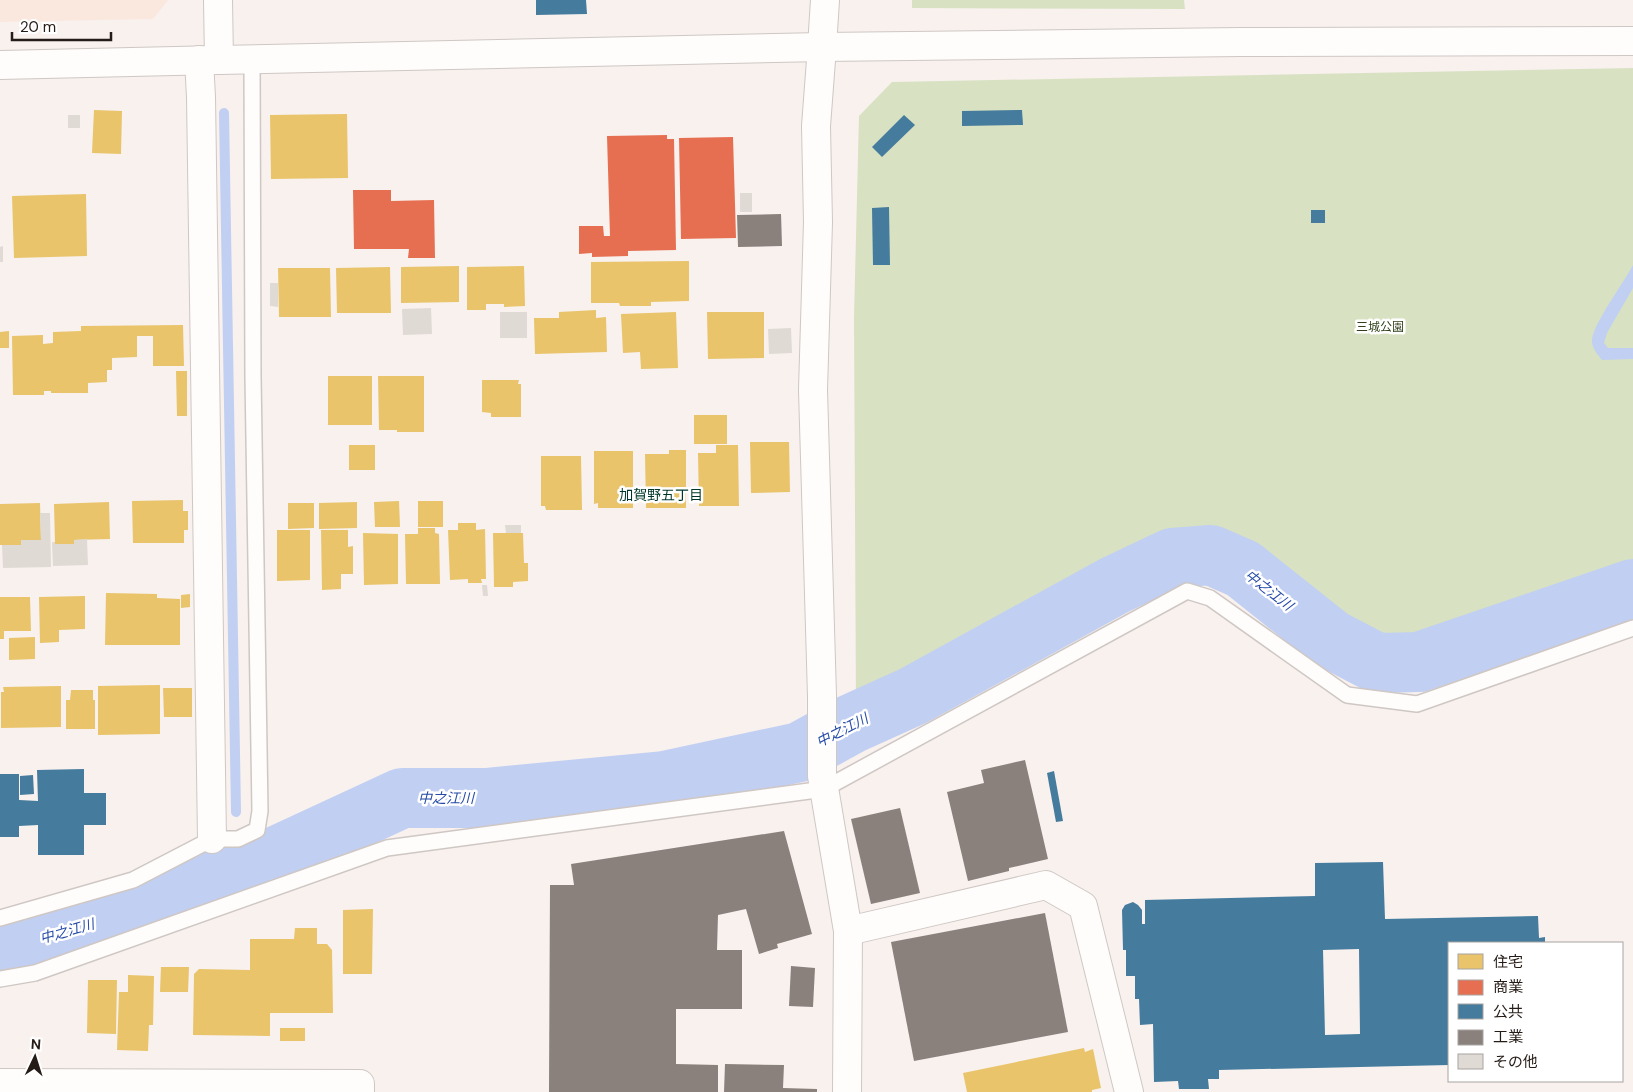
<svg xmlns="http://www.w3.org/2000/svg" width="1633" height="1092" viewBox="0 0 1633 1092" font-family="'DM Sans','Noto Sans JP',sans-serif">
  <style>
    .built { fill: #fae8de }
    .green { fill: #d8e2c2 }
    .water { fill: #c1cff2 }
    .homes { fill: #e9c46a }
    .shops { fill: #e76f51 }
    .public { fill: #457b9d; fill-rule: evenodd }
    .industry { fill: #8a817c }
    .lines { fill: none; stroke-linecap: round; stroke-linejoin: round }
    .stream { stroke: #c1cff2; stroke-width: 10 }
    .river { stroke: #c1cff2; stroke-width: 60 }
    .building { fill: #e0dad4 }
    .service-casing { stroke: #cfc7c3; stroke-width: 18 }
    .minor-casing { stroke: #cfc7c3; stroke-width: 30 }
    .tertiary-casing { stroke: #cfc7c3; stroke-width: 30 }
    .service { stroke: #fefdfc; stroke-width: 15 }
    .minor { stroke: #fefdfc; stroke-width: 28 }
    .tertiary { stroke: #fefdfc; stroke-width: 28 }
    .labels { text-anchor: middle; dominant-baseline: central; stroke-width: 5; stroke-linejoin: round; paint-order: stroke }
    .park-label { font-size: 12px; fill: #32411b; stroke: #fff }
    .neighbourhood-label { font-size: 14px; fill: #003629; stroke: #fff }
    .water-label { font-size: 14px; font-style: italic; fill: #254aa7; stroke: #fff }
  </style>
  <rect width="100%" height="100%" fill="#f8f1ee"/>
  <polygon class="built" points="0,0 168,0 153,19 0,22"/>
  <g class="green">
    <polygon points="912,0 1184,0 1185,9 912,8"/>
    <polygon points="1633,68 1633,570 1426,644 1342,624 1273,557 1171,532 856,706 854,318 859,116 892,82"/>
  </g>
  <path class="water" d="M 1633,265 L 1633,288 L 1607,333 L 1604,343 L 1608,348 L 1633,348 L 1633,359 L 1602,360 C 1597,354 1591,347 1592,339 C 1595,321 1623,284 1633,265 Z"/>
  <g class="homes">
    <polygon points="94,110 122,111 121,154 92,153"/>
    <polygon points="347,114 348,178 271,179 270,115"/>
    <polygon points="86,194 87,256 14,258 12,196"/>
    <polygon points="689,261 689,301 651,302 651,306 620,306 619,303 591,303 591,262"/>
    <polygon points="459,266 459,302 401,303 401,267"/>
    <polygon points="524,266 525,306 504,307 504,304 486,304 486,310 467,310 467,267"/>
    <polygon points="390,267 391,313 337,313 336,268"/>
    <polygon points="278,268 330,268 331,317 279,317"/>
    <polygon points="596,310 596,318 606,317 607,352 535,354 534,318 559,318 559,312"/>
    <polygon points="676,312 678,368 641,369 640,352 623,353 621,314"/>
    <polygon points="707,312 764,312 764,358 708,359"/>
    <polygon points="183,325 184,366 153,366 153,336 137,336 137,357 112,358 112,370 107,370 107,382 88,383 88,393 51,393 51,391 44,391 44,395 13,395 12,336 43,335 43,344 53,343 53,332 81,331 81,326"/>
    <polygon points="9,331 9,348 0,348 0,332"/>
    <polygon points="176,371 187,371 187,416 177,416"/>
    <rect x="328" y="376" width="44" height="49"/>
    <polygon points="378,376 424,376 424,432 397,432 397,430 379,430"/>
    <polygon points="482,380 519,380 518,384 521,384 521,417 491,417 491,413 482,412"/>
    <rect x="694" y="415" width="33" height="29"/>
    <polygon points="750,442 789,442 790,492 751,493"/>
    <rect x="349" y="445" width="26" height="25"/>
    <polygon points="716,445 738,445 739,506 699,506 698,453 716,453"/>
    <polygon points="669,450 686,450 686,508 646,508 645,454 669,454"/>
    <polygon points="594,451 633,451 633,508 598,508 598,503 594,504"/>
    <polygon points="541,456 581,456 582,510 546,510 545,506 541,506"/>
    <polygon points="183,500 183,511 188,511 188,530 184,530 184,543 133,543 132,501"/>
    <polygon points="399,501 400,527 375,527 374,502"/>
    <rect x="418" y="501" width="25" height="26"/>
    <polygon points="109,502 110,539 74,540 74,544 55,544 54,504"/>
    <polygon points="357,502 357,528 319,529 319,503"/>
    <polygon points="40,503 41,540 21,540 21,545 0,545 0,504"/>
    <polygon points="288,503 314,503 314,528 288,529"/>
    <polygon points="458,523 476,523 476,530 485,529 486,579 481,579 482,583 468,583 468,579 450,580 448,530 458,530"/>
    <polygon points="418,528 435,528 435,533 439,534 440,584 406,584 405,534 418,534"/>
    <polygon points="277,530 310,530 310,580 277,581"/>
    <polygon points="321,530 348,530 348,547 353,546 353,574 341,574 341,589 322,590"/>
    <polygon points="363,533 398,534 398,584 364,585"/>
    <polygon points="493,533 523,533 524,563 528,563 528,581 513,582 513,587 494,587"/>
    <polygon points="106,593 157,594 157,598 180,599 180,645 105,645"/>
    <polygon points="190,594 190,607 181,608 181,595"/>
    <polygon points="85,596 85,629 59,630 59,642 40,643 39,597"/>
    <polygon points="0,597 30,597 31,631 4,631 4,639 0,639"/>
    <polygon points="35,637 35,659 9,660 9,638"/>
    <polygon points="160,685 160,734 98,735 98,686"/>
    <polygon points="61,686 61,727 1,728 1,692 4,692 3,687"/>
    <polygon points="163,688 192,688 192,717 164,717"/>
    <polygon points="71,690 93,690 93,700 95,700 95,729 66,729 66,700 70,700"/>
    <polygon points="373,909 372,974 343,974 343,910"/>
    <polygon points="295,928 317,928 317,944 327,944 332,950 333,1013 270,1013 270,1036 193,1035 194,974 199,969 250,970 250,939 294,939"/>
    <polygon points="161,967 189,967 188,992 160,992"/>
    <polygon points="128,975 154,976 153,1025 149,1025 148,1051 117,1050 119,992 128,992"/>
    <polygon points="88,980 117,980 116,1034 87,1033"/>
    <rect x="280" y="1028" width="25" height="13"/>
    <polygon points="1084,1048 1085,1052 1093,1049 1101,1088 1092,1090 1092,1092 967,1092 963,1073"/>
  </g>
  <g class="shops">
    <polygon points="667,135 667,139 674,139 676,250 628,251 628,256 592,257 592,253 579,254 579,226 603,226 604,236 610,236 607,136"/>
    <polygon points="733,137 736,238 681,239 679,138"/>
    <polygon points="353,190 391,190 391,201 434,200 435,258 408,258 409,249 354,249"/>
  </g>
  <g class="public">
    <polygon points="536,0 586,0 587,14 536,15"/>
    <polygon points="1022,110 1023,125 962,126 962,111"/>
    <polygon points="904,115 915,125 882,157 872,147"/>
    <polygon points="889,207 890,265 873,265 872,208"/>
    <rect x="1311" y="210" width="14" height="13"/>
    <polygon points="84,769 84,793 106,793 106,825 84,825 84,855 38,855 38,825 19,826 19,800 38,801 37,770"/>
    <polygon points="1054,771 1063,821 1056,822 1047,773"/>
    <rect x="0" y="774" width="19" height="63"/>
    <polygon points="33,775 34,794 20,795 20,776"/>
    <path d="M 1383,862 L 1385,919 L 1538,916 L 1539,938 L 1545,937 L 1545,943 L 1449,943 L 1449,1065 L 1219,1070 L 1219,1079 L 1208,1079 L 1209,1089 L 1179,1089 L 1178,1081 L 1154,1082 L 1153,1024 L 1140,1025 L 1139,999 L 1135,999 L 1135,976 L 1126,976 L 1126,950 L 1123,950 L 1122,910 L 1125,905 L 1133,902 L 1138,905 L 1142,910 L 1142,924 L 1145,924 L 1145,900 L 1315,896 L 1315,863 ZM 1359,949 L 1360,1034 L 1325,1035 L 1323,950 Z"/>
  </g>
  <g class="industry">
    <polygon points="781,214 782,246 738,247 737,215"/>
    <polygon points="1025,760 1048,859 1009,868 1009,871 968,881 947,792 984,783 981,770"/>
    <polygon points="900,808 920,893 871,904 851,819"/>
    <polygon points="784,831 812,934 777,944 778,948 759,954 746,909 718,915 717,950 742,950 742,1009 676,1009 676,1064 718,1065 718,1092 549,1092 550,885 574,885 571,864"/>
    <polygon points="1045,913 1068,1032 914,1061 891,942"/>
    <polygon points="791,966 815,968 813,1007 789,1006"/>
    <polygon points="725,1064 784,1065 783,1088 817,1089 817,1092 724,1092"/>
  </g>
  <g class="lines">
    <g class="stream">
      <polyline points="224,113 236,812"/>
      <polyline points="237,866 238,873"/>
    </g>
    <polyline class="river" points="0,946 59,936 253,867 402,798 486,798 664,781 800,752 851,724 913,696 1115,585 1172,558 1211,555 1243,569 1331,639 1377,663 1419,662 1633,589"/>
  </g>
  <g class="building">
    <rect x="68" y="115" width="12" height="13"/>
    <rect x="740" y="193" width="12" height="19"/>
    <polygon points="3,246 3,262 0,262 0,247"/>
    <polygon points="270,283 278,283 278,307 270,306"/>
    <polygon points="431,308 432,334 403,335 402,309"/>
    <rect x="500" y="312" width="27" height="26"/>
    <polygon points="791,328 792,353 769,354 768,329"/>
    <polygon points="40,513 50,513 51,567 3,568 2,545 21,545 21,540 41,540"/>
    <polygon points="505,525 521,525 521,533 506,533"/>
    <polygon points="87,539 88,565 53,566 52,542 55,542 55,544 74,544 74,540"/>
    <polygon points="482,585 487,585 488,596 483,596"/>
  </g>
  <g class="lines">
    <g class="service-casing">
      <g id="service">
        <polyline points="0,918 133,880 212,839 238,839 257,830 260,811 253,377 252,59"/>
        <polyline points="0,979 35,973 387,848 824,789 1187,591 1210,598 1347,695 1417,704 1633,628"/>
      </g>
    </g>
    <g class="minor-casing">
      <g id="minor">
        <polyline points="822,47 816,126 818,222 813,390 822,696 822,776 848,931 847,1092"/>
        <polyline points="199,60 201,97 212,839"/>
        <polyline points="848,931 1046,885 1083,906 1129,1092"/>
        <polyline points="0,1083 360,1084 360,1092"/>
      </g>
    </g>
    <g class="tertiary-casing">
      <g id="tertiary">
        <polyline points="218,0 219,60 822,47 1240,42 1633,41"/>
        <polyline points="822,47 825,0"/>
        <polyline points="0,65 219,60"/>
      </g>
    </g>
    <use href="#service" class="service"/>
    <use href="#minor" class="minor"/>
    <use href="#tertiary" class="tertiary"/>
  </g>
  <g class="labels">
    <g class="park-label">
      <text x="1380" y="327">三城公園</text>
    </g>
    <g class="neighbourhood-label">
      <text x="661" y="495">加賀野五丁目</text>
    </g>
    <g class="water-label">
      <text transform="translate(1269 590) rotate(38)">中之江川</text>
      <text transform="translate(842 730) rotate(-27)">中之江川</text>
      <text x="446" y="798">中之江川</text>
      <text transform="translate(67 931) rotate(-16)">中之江川</text>
    </g>
  </g>
  <rect x="1448" y="942" width="175" height="140" fill="#ffffff" stroke="#a8a4a2"/>
  <rect x="1458" y="954" width="25" height="15" fill="#e9c46a" stroke="#a8a4a2"/>
  <text x="1493" y="967" font-size="15" fill="#261c17">住宅</text>
  <rect x="1458" y="980" width="25" height="15" fill="#e76f51" stroke="#a8a4a2"/>
  <text x="1493" y="992" font-size="15" fill="#261c17">商業</text>
  <rect x="1458" y="1004" width="25" height="15" fill="#457b9d" stroke="#a8a4a2"/>
  <text x="1493" y="1017" font-size="15" fill="#261c17">公共</text>
  <rect x="1458" y="1030" width="25" height="15" fill="#8a817c" stroke="#a8a4a2"/>
  <text x="1493" y="1042" font-size="15" fill="#261c17">工業</text>
  <rect x="1458" y="1054" width="25" height="15" fill="#e0dad4" stroke="#a8a4a2"/>
  <text x="1493" y="1067" font-size="15" fill="#261c17">その他</text>
  <g transform="translate(35 1057) rotate(4)" stroke="#ffffff" stroke-width="4" paint-order="stroke">
  <path d="M0-4L9 19L0 12L-9 19Z" fill="#261c17"/>
  <text y="-8" font-size="14" font-weight="bold" text-anchor="middle" fill="#261c17">N</text>
  </g>
  <path d="M12 32v8h99v-8" fill="none" stroke="#261c17" stroke-width="2.5"/>
  <text x="20" y="32" font-size="15" fill="#261c17" stroke="#ffffff" stroke-width="4" paint-order="stroke">20 m</text>
</svg>
